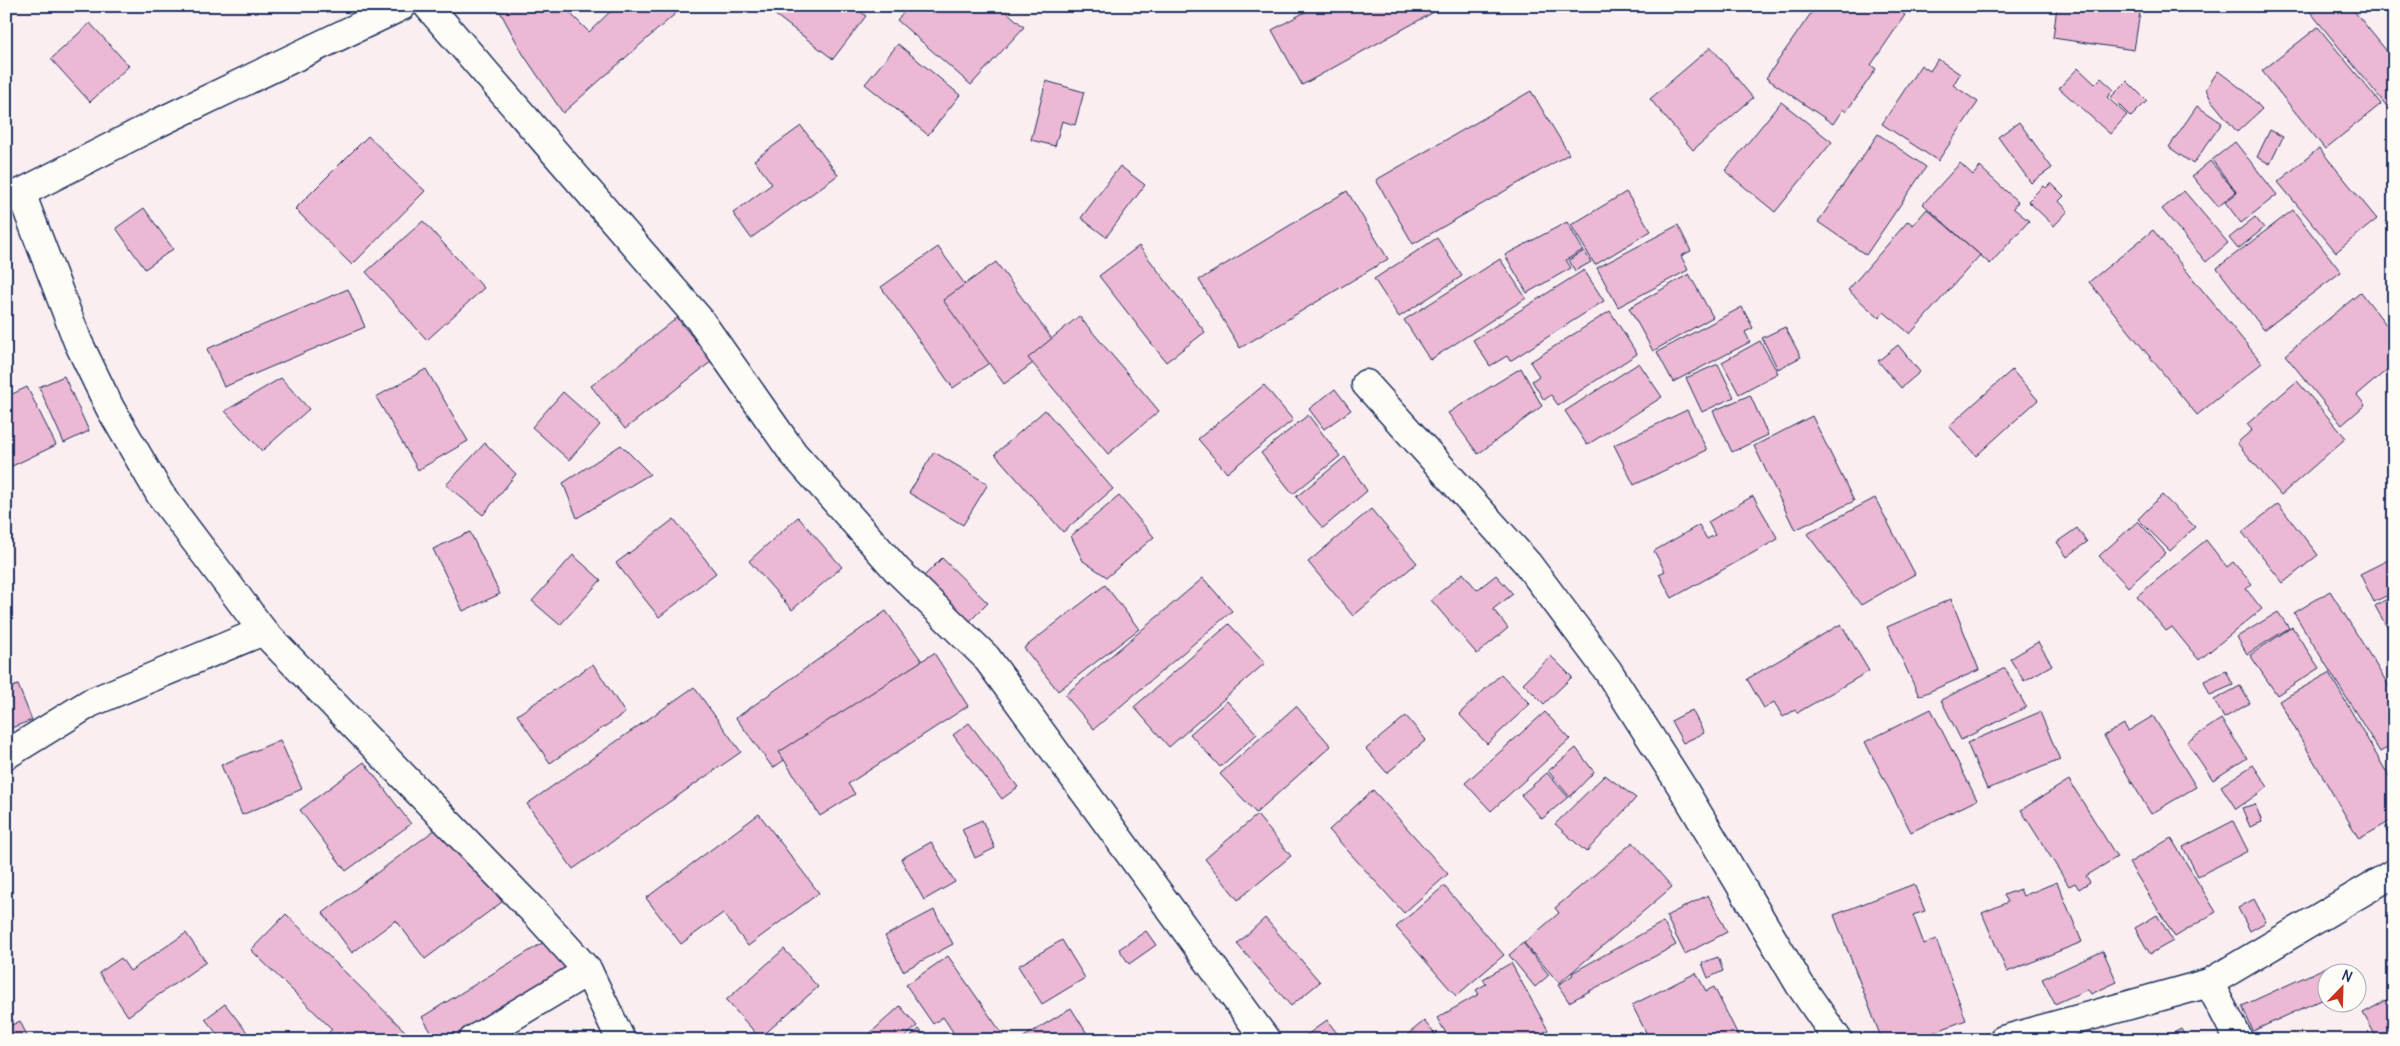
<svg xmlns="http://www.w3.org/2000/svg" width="2400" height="1046" viewBox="0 0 2400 1046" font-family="Delius,sans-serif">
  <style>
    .building { fill: #ecb8d4; stroke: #1b2f5e }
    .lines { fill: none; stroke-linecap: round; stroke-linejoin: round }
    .minor-casing { stroke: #1b2f5e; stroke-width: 31 }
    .minor { stroke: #fdfcf7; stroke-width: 28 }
  </style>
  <rect width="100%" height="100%" fill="#faeef0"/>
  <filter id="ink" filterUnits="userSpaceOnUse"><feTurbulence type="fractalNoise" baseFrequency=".02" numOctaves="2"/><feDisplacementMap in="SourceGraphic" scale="10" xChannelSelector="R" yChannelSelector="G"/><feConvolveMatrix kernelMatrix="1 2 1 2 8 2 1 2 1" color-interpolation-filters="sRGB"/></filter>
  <g filter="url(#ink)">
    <g class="building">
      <polygon points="497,6 567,6 565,8 589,32 616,6 684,6 563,113 523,54"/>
      <polygon points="854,6 866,16 833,59 765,7"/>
      <polygon points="909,6 1000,6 1024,27 971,85 897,20"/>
      <polygon points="1316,6 1442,6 1443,7 1302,85 1272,30"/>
      <polygon points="1816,6 1892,6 1905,15 1871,65 1876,69 1846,112 1843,109 1833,124 1766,78"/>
      <polygon points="2057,6 2141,6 2134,50 2053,38"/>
      <polygon points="2181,6 2208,6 2205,12"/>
      <polygon points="2308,6 2350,6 2394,60 2394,115 2307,8"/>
      <polygon points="90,23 129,66 90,102 51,59"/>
      <polygon points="2318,27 2381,104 2325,149 2262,71"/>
      <polygon points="898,44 960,95 928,135 865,84"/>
      <polygon points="1711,47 1753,98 1693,150 1650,99"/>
      <polygon points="1938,59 1960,74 1953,85 1978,102 1938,161 1882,124 1921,65 1930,71"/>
      <polygon points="2078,68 2095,84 2101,78 2114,90 2107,97 2127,115 2110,134 2059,88"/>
      <polygon points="2218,71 2247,93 2262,109 2237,132 2211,100 2206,89"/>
      <polygon points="1046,81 1084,92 1075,125 1062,121 1055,146 1031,140"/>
      <polygon points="2127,81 2147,101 2131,117 2111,97"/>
      <polygon points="1531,91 1569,154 1413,244 1376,180"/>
      <polygon points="1781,102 1832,142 1775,212 1725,171"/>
      <polygon points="2197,106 2222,123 2193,164 2169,147"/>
      <polygon points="2019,122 2052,168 2031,183 1998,137"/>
      <polygon points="801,126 838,175 751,238 733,213 772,184 754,160"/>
      <polygon points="2270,130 2283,137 2270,164 2257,157"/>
      <polygon points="1878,134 1926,167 1866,255 1818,222"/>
      <polygon points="368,136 425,191 352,265 295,209"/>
      <polygon points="2235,142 2277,195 2241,223 2225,202 2237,193 2212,160"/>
      <polygon points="2319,148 2377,219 2336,252 2278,182"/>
      <polygon points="2210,161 2236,192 2218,207 2192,176"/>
      <polygon points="1960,163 1973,175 1980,167 2018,202 2013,208 2029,221 1990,264 1923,204"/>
      <polygon points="1120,166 1145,185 1106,237 1081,218"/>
      <polygon points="2051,183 2064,196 2059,201 2068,211 2054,226 2028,201 2043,186 2046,188"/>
      <polygon points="1347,191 1388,259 1240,348 1199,280"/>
      <polygon points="2184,191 2228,243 2206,262 2162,209"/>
      <polygon points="1626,192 1651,231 1595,265 1571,225"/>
      <polygon points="144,208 173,249 145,269 116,228"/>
      <polygon points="1927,209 1980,255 1910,334 1884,312 1879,318 1848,290 1908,221 1913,225"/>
      <polygon points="2293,210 2341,272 2264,330 2217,268"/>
      <polygon points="2255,217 2264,228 2238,249 2229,238"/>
      <polygon points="423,221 484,288 427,340 366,272"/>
      <polygon points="1567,222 1583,250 1566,260 1571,268 1527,293 1505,255"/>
      <polygon points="1678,225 1691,251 1681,256 1688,270 1618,307 1597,268"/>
      <polygon points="2153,230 2262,363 2197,415 2089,282"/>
      <polygon points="1437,238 1462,276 1399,317 1374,279"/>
      <polygon points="1139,246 1205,332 1166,362 1099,276"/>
      <polygon points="938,247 1011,348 953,388 881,287"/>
      <polygon points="1584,251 1591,262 1575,271 1569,260"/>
      <polygon points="1500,259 1526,298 1430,360 1404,320"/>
      <polygon points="996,262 1057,346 1004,384 943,300"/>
      <polygon points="1584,270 1604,301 1510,361 1507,356 1490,366 1473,340"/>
      <polygon points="1689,274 1713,317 1653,351 1629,308"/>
      <polygon points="348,289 365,327 224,387 207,349"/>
      <polygon points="2361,292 2394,335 2394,364 2357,395 2365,405 2342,425 2285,355"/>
      <polygon points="1742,307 1753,328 1745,332 1750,342 1673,382 1657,352"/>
      <polygon points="1610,311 1637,354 1558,405 1551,395 1544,400 1532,381 1539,376 1530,362"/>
      <polygon points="1079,316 1159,411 1108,454 1028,358"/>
      <polygon points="677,318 712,361 625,429 591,386"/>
      <polygon points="1785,327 1801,357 1778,369 1762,338"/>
      <polygon points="1760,341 1778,373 1739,394 1722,362"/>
      <polygon points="1898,345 1920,372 1901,388 1878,361"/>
      <polygon points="1639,363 1662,397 1587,445 1565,411"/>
      <polygon points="1718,364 1734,397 1702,412 1686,378"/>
      <polygon points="1521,368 1542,406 1478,454 1448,413"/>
      <polygon points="426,369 468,441 418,470 376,397"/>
      <polygon points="2012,370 2038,400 1976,456 1949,426"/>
      <polygon points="64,376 89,431 64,443 39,387"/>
      <polygon points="281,378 309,409 262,451 225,411"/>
      <polygon points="2297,381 2346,438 2281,495 2237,443 2252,430 2247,424"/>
      <polygon points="1264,385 1293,420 1227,473 1198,439"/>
      <polygon points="27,387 56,445 6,469 6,397"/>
      <polygon points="1335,389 1351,410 1324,429 1309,409"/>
      <polygon points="563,392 600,425 569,460 532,427"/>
      <polygon points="1750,395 1768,435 1732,452 1713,411"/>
      <polygon points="1045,410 1113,489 1063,532 995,454"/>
      <polygon points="1687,410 1707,450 1634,485 1614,445"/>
      <polygon points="1308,415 1340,456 1293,494 1261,453"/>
      <polygon points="1812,416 1854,501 1795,530 1754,446"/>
      <polygon points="485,443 516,474 483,515 446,485"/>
      <polygon points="621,445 650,474 577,518 563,483"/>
      <polygon points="934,452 988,484 963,525 909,493"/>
      <polygon points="1345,457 1367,491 1323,528 1296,497"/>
      <polygon points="2162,495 2195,527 2170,551 2138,519"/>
      <polygon points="1119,496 1154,537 1107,577 1083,561 1071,536"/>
      <polygon points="1753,496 1778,539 1672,598 1659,574 1665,571 1654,551 1699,525 1707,539 1715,535 1708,522"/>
      <polygon points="1875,498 1915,574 1861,605 1807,534"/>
      <polygon points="2278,504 2318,555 2283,583 2242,532"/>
      <polygon points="1371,509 1417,563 1353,616 1308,562"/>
      <polygon points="798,517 842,567 792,610 749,561"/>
      <polygon points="674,519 716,573 659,617 616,563"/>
      <polygon points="2138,521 2166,553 2128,587 2099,556"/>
      <polygon points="2077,528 2087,542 2067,557 2057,542"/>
      <polygon points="470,532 500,594 463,611 433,549"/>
      <polygon points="2206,540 2227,567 2233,562 2252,584 2246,589 2262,609 2199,660 2172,627 2166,631 2137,596"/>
      <polygon points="573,555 601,580 560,625 532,601"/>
      <polygon points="2394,557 2394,592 2374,602 2360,574"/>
      <polygon points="942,558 988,603 966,625 921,579"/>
      <polygon points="1463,573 1477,590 1496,575 1513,594 1493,609 1508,628 1477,654 1431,600"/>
      <polygon points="1203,578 1232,611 1094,729 1065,695"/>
      <polygon points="1105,585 1139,629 1058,691 1024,648"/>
      <polygon points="2330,591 2394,694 2394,744 2380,752 2294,613"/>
      <polygon points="2394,595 2394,625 2388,629 2375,606"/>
      <polygon points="1951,599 1979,670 1919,696 1887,627"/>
      <polygon points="886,611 922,661 773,768 736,718"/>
      <polygon points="2278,612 2289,628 2247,654 2237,637"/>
      <polygon points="1229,624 1265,663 1169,747 1134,707"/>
      <polygon points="1841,624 1869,671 1797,713 1795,710 1783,717 1774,702 1764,708 1747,679"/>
      <polygon points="2292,627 2319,668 2277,695 2250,655"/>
      <polygon points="2038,642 2052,665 2024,681 2010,659"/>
      <polygon points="934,653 968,706 848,784 855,794 820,816 779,752"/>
      <polygon points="1551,656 1572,677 1544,704 1523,683"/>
      <polygon points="593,664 625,713 550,763 517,715"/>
      <polygon points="2005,668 2026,707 1961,740 1941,700"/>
      <polygon points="2226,671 2233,685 2210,695 2204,681"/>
      <polygon points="2329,673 2394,785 2394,819 2359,839 2279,701"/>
      <polygon points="1501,674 1530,704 1487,744 1459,714"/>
      <polygon points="18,685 32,720 6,730 6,689"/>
      <polygon points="2240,686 2250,703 2224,718 2214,700"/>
      <polygon points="694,687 741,752 573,869 527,804"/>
      <polygon points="1227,701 1257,734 1220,767 1190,734"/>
      <polygon points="1296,706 1331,746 1256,813 1220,774"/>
      <polygon points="1931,709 1977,800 1911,832 1865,742"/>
      <polygon points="1692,710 1704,733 1683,743 1671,721"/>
      <polygon points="1545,712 1570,739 1491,811 1465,783"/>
      <polygon points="2040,712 2060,760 1987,789 1967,743"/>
      <polygon points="1406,716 1426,740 1387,773 1366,749"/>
      <polygon points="2153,716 2196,787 2151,814 2104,736 2124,724 2128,731"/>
      <polygon points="2221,719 2247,758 2213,780 2187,742"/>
      <polygon points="969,723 1018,787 1002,799 953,735"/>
      <polygon points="280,740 302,789 242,815 221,765"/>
      <polygon points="1576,748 1594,772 1570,797 1548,771"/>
      <polygon points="364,762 411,824 346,871 300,810"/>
      <polygon points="2253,765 2268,787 2236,809 2221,786"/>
      <polygon points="1547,773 1568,797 1542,819 1521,795"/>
      <polygon points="1605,775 1636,798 1586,852 1555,824"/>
      <polygon points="2069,780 2117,857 2086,876 2090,882 2079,889 2075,883 2069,886 2021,810"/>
      <polygon points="1373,790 1448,874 1404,913 1329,830"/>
      <polygon points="2255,804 2262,822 2250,827 2242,808"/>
      <polygon points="759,814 819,893 748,946 723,913 681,944 646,898"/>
      <polygon points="1257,815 1291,856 1238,900 1205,859"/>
      <polygon points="982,820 995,848 975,858 962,829"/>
      <polygon points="2233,821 2248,851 2198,876 2183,847"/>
      <polygon points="444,823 502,902 425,959 396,920 352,953 323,913"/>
      <polygon points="2394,823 2394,844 2385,828"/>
      <polygon points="2171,838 2216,912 2175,937 2129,863"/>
      <polygon points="931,842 955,882 924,900 901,859"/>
      <polygon points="1633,842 1672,887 1559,983 1524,943 1559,913 1555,908"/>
      <polygon points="2057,882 2082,942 2007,972 1982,913 2008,902 2004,895 2020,889 2023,896"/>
      <polygon points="1914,884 1925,911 1913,915 1924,944 1936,939 1966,1020 1914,1040 1882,1040 1834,915"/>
      <polygon points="1444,886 1504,955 1456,996 1396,927"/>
      <polygon points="1708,895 1727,932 1685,954 1666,916"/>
      <polygon points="2254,899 2266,922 2250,931 2238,908"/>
      <polygon points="934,910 953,944 903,971 885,936"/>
      <polygon points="286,914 414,1040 322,1040 332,1029 251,950"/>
      <polygon points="2157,915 2173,941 2150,954 2135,928"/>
      <polygon points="1265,918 1320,982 1291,1006 1237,944"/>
      <polygon points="1663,922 1676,945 1569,1002 1558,985 1573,975 1572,973"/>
      <polygon points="1146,931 1156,945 1129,964 1119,949"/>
      <polygon points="186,933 206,962 128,1016 99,973 121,958 130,971"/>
      <polygon points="552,937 576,976 471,1040 436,1040 422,1017"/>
      <polygon points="1062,940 1085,978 1042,1004 1018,966"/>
      <polygon points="1523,943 1549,975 1535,987 1509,955"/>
      <polygon points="784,949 818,987 760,1038 726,1000"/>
      <polygon points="2103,951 2117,982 2091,994 2088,989 2055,1004 2042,979"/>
      <polygon points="948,956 1003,1035 996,1040 944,1040 943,1038 953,1032 943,1017 933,1024 906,985"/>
      <polygon points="1718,957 1723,971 1708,978 1702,963"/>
      <polygon points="1511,963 1548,1030 1530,1040 1450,1040 1437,1018 1479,994 1476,990 1486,984 1483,979"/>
      <polygon points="2333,964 2337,974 2328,974 2328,989 2322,991 2325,998 2253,1031 2242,1006"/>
      <polygon points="1696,973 1706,991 1714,987 1740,1039 1650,1040 1632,1005"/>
      <polygon points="2394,996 2394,1040 2378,1040 2363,1013"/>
      <polygon points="225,1004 253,1040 222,1040 205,1019"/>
      <polygon points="900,1006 917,1026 902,1040 867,1040 865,1038"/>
      <polygon points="1071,1008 1091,1040 1019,1040"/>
      <polygon points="1327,1020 1342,1040 1307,1040 1304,1037"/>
      <polygon points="20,1021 29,1040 6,1040 6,1028"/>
      <polygon points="1424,1021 1440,1040 1401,1040"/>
      <polygon points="919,1029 928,1040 907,1040"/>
      <polygon points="2181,1029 2187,1040 2160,1040"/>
      <polygon points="1792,1035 1793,1040 1773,1040"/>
    </g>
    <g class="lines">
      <g class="minor-casing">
        <g id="minor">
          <polyline points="428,6 699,319 793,453 897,570 986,657 1266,1040"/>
          <polyline points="21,193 78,342 110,408 160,494 263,631 541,919 588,971 621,1040"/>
          <polyline points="6,198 21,193 158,123 402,6"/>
          <polyline points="1366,384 1527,563 1608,671 1682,787 1800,985 1838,1040"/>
          <polyline points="6,755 90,703 263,631"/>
          <polyline points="2209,983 2239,1040"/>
          <polyline points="473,1040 588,971"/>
          <polyline points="2003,1040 2209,983 2394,873"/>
        </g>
      </g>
      <use href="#minor" class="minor"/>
    </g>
  </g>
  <rect width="2400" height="1046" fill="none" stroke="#fdfcf7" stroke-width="25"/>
  <rect x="12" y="12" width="2375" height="1021" fill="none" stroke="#1b2f5e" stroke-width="2" filter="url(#ink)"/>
  <g transform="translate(2342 988) rotate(23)"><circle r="24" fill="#fdfcf7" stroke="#a3aaba"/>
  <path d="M0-4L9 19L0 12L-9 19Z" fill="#c8321e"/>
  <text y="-8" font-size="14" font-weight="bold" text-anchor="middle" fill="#1b2f5e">N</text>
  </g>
</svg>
